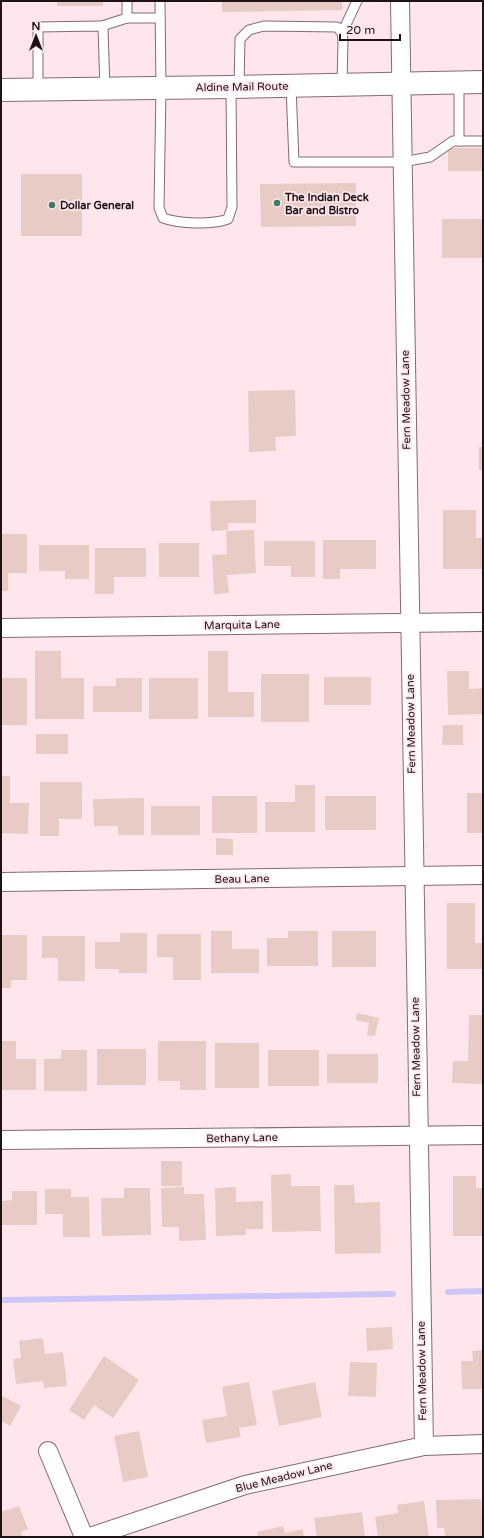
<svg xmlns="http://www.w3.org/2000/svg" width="484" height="1538" viewBox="0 0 484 1538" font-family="'Varela Round',sans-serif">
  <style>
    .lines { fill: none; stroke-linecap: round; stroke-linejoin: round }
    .stream { stroke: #cec6f9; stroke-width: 6 }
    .building { fill: #e8cbc4 }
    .lane-casing { stroke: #846a71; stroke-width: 11 }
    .street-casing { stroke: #846a71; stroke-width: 20 }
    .secondary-casing { stroke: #846a71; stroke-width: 24 }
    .lane { stroke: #fff; stroke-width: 9 }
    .street { stroke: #fff; stroke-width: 18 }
    .secondary { stroke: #fff; stroke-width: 22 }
    .poi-dot { fill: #3e7c68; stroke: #fee6ec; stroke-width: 1.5 }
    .labels { text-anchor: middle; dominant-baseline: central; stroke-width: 3.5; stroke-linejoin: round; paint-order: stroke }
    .street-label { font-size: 11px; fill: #1d1316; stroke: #fee6ec }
    .poi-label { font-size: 11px; font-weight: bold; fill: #1d1316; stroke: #fee6ec; text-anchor: start }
  </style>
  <rect width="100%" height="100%" fill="#fee6ec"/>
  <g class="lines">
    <g class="stream">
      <polyline points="448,1292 483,1291"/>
      <polyline points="1,1300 393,1294"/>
    </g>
  </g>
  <g class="building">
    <rect x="57" y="1" width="46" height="5"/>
    <polygon points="222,1 342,1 342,10 222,12"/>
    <rect x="448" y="148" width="35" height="23"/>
    <rect x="21" y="174" width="61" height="62"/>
    <polygon points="356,183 356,226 261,227 260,184"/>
    <rect x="442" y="219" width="41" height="39"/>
    <polygon points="295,390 296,436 275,437 276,451 249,452 248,391"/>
    <rect x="479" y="447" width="4" height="23"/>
    <polygon points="256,500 256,523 228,523 228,530 211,531 210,501"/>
    <polygon points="443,510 476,510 476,538 483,538 483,569 443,569"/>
    <polygon points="254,530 256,573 227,575 229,593 214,594 212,555 227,554 226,531"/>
    <polygon points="1,534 27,534 27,573 8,573 8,591 1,591"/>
    <polygon points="323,540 376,540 376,569 340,569 340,579 323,579"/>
    <polygon points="264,541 315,541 315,577 291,577 291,566 264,566"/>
    <rect x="159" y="543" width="40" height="34"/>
    <polygon points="39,545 89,545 89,579 65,579 65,571 39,571"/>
    <polygon points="95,548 146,548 146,577 114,577 114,594 95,594"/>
    <polygon points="35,651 61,651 61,678 84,678 84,719 35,719"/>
    <polygon points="208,651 228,651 228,692 254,692 254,717 208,717"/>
    <polygon points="447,671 469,671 469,689 483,688 483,714 448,715"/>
    <rect x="261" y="674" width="48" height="48"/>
    <rect x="324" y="677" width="47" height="28"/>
    <polygon points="2,678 27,678 27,725 1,725"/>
    <polygon points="116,678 142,678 142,712 93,712 93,686 116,686"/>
    <rect x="149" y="678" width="49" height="41"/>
    <polygon points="443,725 463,725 463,745 442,745"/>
    <rect x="36" y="734" width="32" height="20"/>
    <polygon points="1,776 10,776 10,803 29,803 28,834 1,833"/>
    <polygon points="40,782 82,782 82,819 59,819 59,836 40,836"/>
    <polygon points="295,785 315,785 315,832 265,832 265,802 295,802"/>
    <rect x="467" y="793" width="16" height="40"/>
    <rect x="212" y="796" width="45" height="37"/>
    <rect x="325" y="796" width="51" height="34"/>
    <polygon points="144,798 144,835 118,835 118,826 94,826 93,799"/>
    <rect x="151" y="806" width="49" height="29"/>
    <polygon points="216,838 233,839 233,855 216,855"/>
    <polygon points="447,903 475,903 475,943 483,943 483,969 447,969"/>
    <polygon points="211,931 232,931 232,949 259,949 259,973 211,973"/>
    <polygon points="288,931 318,931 318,966 267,966 267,938 288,938"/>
    <rect x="332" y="931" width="44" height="36"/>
    <polygon points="120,933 147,933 147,973 119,973 119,969 95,969 95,942 120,942"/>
    <polygon points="157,934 201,934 201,980 173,980 173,957 157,957"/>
    <polygon points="1,935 27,935 27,980 11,980 11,988 1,988"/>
    <polygon points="42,936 85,936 85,981 58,981 58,958 42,958"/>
    <polygon points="357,1013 379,1018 375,1036 367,1035 369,1023 356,1020"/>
    <polygon points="469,1015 483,1015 483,1084 452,1083 453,1061 468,1061"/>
    <polygon points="1,1041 16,1041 16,1059 36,1059 36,1090 1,1090"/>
    <polygon points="158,1041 206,1041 206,1090 180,1090 180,1081 158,1081"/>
    <rect x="215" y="1043" width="44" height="45"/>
    <rect x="97" y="1049" width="49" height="36"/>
    <polygon points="61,1050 87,1050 87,1091 44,1091 44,1059 61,1059"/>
    <rect x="268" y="1050" width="51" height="36"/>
    <rect x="327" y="1054" width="51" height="29"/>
    <rect x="161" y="1161" width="21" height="25"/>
    <polygon points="291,1174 291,1186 320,1186 321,1231 272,1232 271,1175"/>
    <polygon points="453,1176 476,1176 476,1188 483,1188 483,1236 453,1236"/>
    <polygon points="334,1185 354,1185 355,1203 380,1202 381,1253 335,1254"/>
    <polygon points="184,1187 184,1194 204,1194 206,1240 179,1241 179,1227 162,1227 161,1188"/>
    <polygon points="236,1187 236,1202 263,1201 263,1229 246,1229 246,1235 216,1236 215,1188"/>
    <polygon points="124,1188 150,1188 151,1235 102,1236 101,1198 124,1198"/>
    <polygon points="45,1189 71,1189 71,1197 89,1197 90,1237 63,1237 63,1214 45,1214"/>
    <polygon points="12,1191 37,1191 37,1225 1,1225 1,1201 12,1200"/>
    <polygon points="392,1327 393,1349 367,1351 366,1328"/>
    <polygon points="43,1338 45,1354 63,1352 67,1386 44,1388 43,1381 16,1384 13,1359 21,1358 19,1341"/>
    <polygon points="483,1350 483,1389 462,1389 461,1361 473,1361 472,1351"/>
    <polygon points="104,1356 139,1380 113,1418 94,1405 84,1420 69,1410"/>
    <polygon points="350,1362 377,1363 376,1397 348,1396"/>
    <polygon points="249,1382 257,1425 239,1428 241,1437 206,1443 202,1420 227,1416 222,1387"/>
    <polygon points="315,1382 322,1417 279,1426 272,1391"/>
    <polygon points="1,1395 21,1406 10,1426 1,1421"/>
    <polygon points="139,1431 148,1477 123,1482 114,1436"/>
    <polygon points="481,1499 483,1537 445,1537 444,1528 437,1528 436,1500"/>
    <polygon points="424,1501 429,1537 378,1537 375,1517 398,1513 397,1505"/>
    <polygon points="19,1506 28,1529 21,1532 23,1537 1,1537 1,1531 2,1530 1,1512"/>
    <polygon points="362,1512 365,1537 317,1537 314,1518"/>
    <polygon points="283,1526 285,1533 303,1529 304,1537 258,1537 257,1532"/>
  </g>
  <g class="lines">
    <g class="lane-casing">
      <g id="lane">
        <polyline points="127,1 127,18"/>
        <path d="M 160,1 L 161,88 L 159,208 L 163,218 C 180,224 211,225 228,219 L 232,207 L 231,87"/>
        <polyline points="102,26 127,18 160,18"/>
        <polyline points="342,33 357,1"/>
        <polyline points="291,86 294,162 402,162 430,157 453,141 483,141"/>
        <polyline points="239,87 240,39 249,30 264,26 337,27 342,33 343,40 342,85"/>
        <polyline points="38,89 38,27 101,26 103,28 105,89"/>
        <polyline points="459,141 459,82"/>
      </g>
    </g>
    <g class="street-casing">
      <g id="street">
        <polyline points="400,1 424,1446"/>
        <polyline points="1,628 483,622"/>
        <polyline points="1,882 483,875"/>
        <polyline points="1,1140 483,1135"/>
        <polyline points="48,1451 84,1537"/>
        <polyline points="90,1537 245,1485 424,1446 483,1444"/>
      </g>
    </g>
    <g class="secondary-casing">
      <polyline id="secondary" points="1,90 231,87 483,82"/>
    </g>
    <use href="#lane" class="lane"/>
    <use href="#street" class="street"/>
    <use href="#secondary" class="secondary"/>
  </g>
  <g class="poi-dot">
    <circle cx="277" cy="203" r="4"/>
    <circle cx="52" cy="205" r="4"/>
  </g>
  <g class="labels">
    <g class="street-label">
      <text transform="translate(242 87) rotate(-1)">Aldine Mail Route</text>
      <text transform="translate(406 400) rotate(-91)">Fern Meadow Lane</text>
      <text transform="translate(242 625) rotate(-1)">Marquita Lane</text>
      <text transform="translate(411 724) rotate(-91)">Fern Meadow Lane</text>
      <text transform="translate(242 879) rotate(-1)">Beau Lane</text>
      <text transform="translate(416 1047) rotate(-91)">Fern Meadow Lane</text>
      <text transform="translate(242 1138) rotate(-1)">Bethany Lane</text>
      <text transform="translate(422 1371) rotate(-91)">Fern Meadow Lane</text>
      <text transform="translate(284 1477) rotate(-14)">Blue Meadow Lane</text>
    </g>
    <g class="poi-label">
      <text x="285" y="197">The Indian Deck<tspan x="285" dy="13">Bar and Bistro</tspan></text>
      <text x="60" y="205">Dollar General</text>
    </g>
  </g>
  <rect width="484" height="1538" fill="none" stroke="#1d1316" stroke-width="4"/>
  <g transform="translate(36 36)" stroke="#fee6ec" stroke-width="3" paint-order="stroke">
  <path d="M0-3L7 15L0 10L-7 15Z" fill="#1d1316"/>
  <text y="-6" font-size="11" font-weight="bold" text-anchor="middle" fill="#1d1316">N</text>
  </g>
  <path d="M340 34v6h60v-6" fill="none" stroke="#1d1316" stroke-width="2"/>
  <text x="346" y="34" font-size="12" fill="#1d1316" stroke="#fee6ec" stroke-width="3" paint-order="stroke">20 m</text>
</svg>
